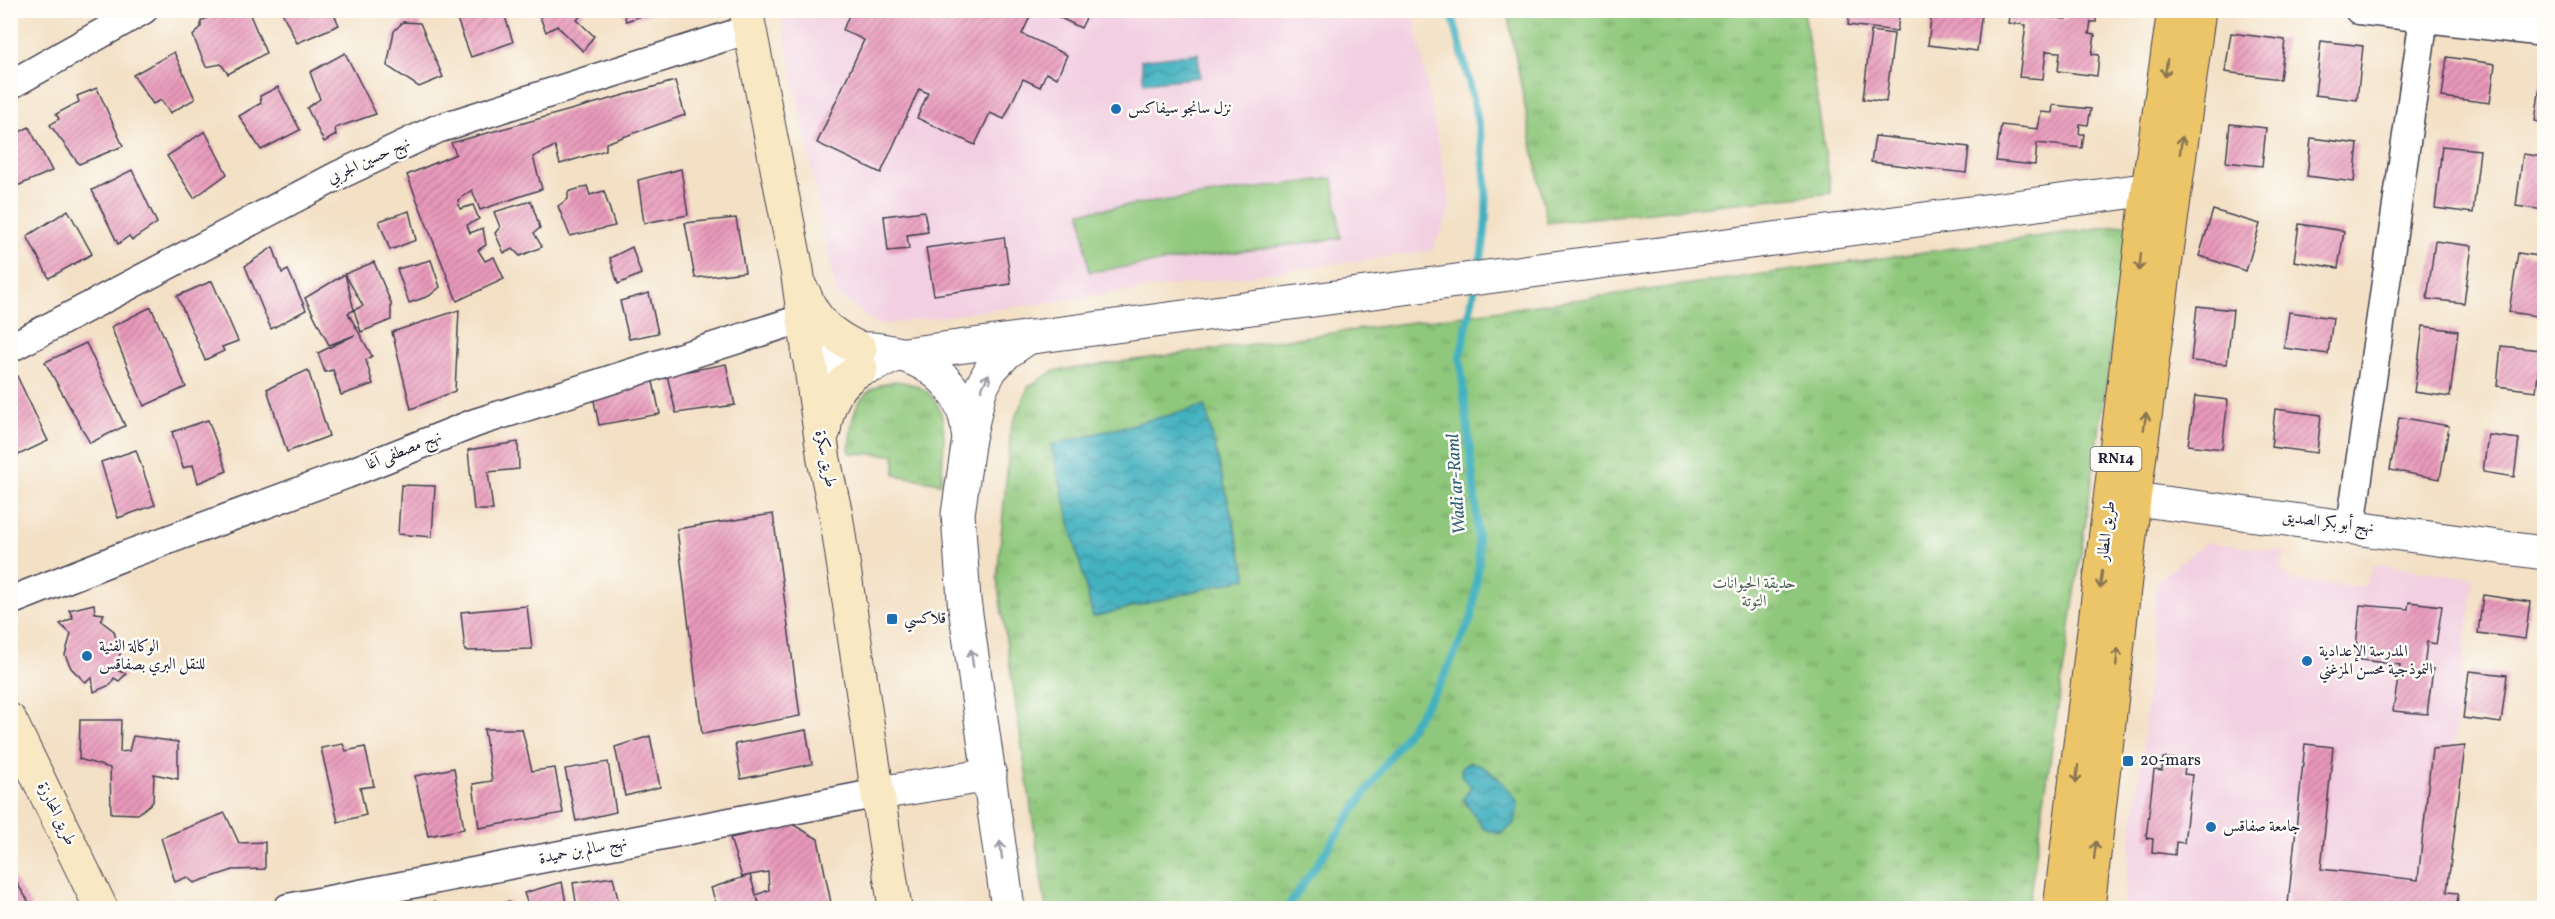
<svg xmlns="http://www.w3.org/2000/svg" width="2555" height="919" viewBox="0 0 2555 919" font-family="Vollkorn,Amiri,serif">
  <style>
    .built { fill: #f2cfe1 }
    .grass { fill: url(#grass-tufts); stroke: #58755b; stroke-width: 1.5 }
    .pitch { fill: #8fc87b; stroke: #58755b; stroke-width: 1.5 }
    .water { fill: url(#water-waves); stroke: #326a7e; stroke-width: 1.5 }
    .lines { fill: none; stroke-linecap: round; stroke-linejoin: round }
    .stream { stroke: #43b1c0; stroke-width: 8 }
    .building { fill: url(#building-hatch); fill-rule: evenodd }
    .minor-casing { stroke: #413e50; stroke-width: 31 }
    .tertiary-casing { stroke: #413e50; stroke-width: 35 }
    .secondary-casing { stroke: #413e50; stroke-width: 35 }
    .primary-casing { stroke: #413e50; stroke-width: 35 }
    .minor { stroke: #fff; stroke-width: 28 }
    .tertiary { stroke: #fff; stroke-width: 33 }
    .secondary { stroke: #f8e8c3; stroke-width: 33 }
    .primary { stroke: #edc569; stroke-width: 33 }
    .oneway { stroke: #887452 }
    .oneway2 { stroke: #9c9ca7 }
    .poi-dot { fill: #1f6fb2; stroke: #fdfcf7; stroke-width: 2 }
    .labels { text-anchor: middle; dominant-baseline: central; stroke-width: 5; stroke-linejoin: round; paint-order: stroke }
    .shield { fill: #fdfcf7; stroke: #646373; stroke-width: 1.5 }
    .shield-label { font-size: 15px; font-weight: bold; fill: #22223b }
    .poi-label { font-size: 16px; fill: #22223b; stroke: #fdfcf7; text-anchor: start }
    .street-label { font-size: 16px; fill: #22223b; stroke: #fdfcf7 }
    .park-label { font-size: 16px; fill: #485c51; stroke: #fdfcf7 }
    .water-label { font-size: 18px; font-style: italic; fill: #316277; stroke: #fdfcf7 }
  </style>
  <defs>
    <pattern id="grass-tufts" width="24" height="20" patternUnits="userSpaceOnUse" patternTransform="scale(1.5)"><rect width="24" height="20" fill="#8fc87b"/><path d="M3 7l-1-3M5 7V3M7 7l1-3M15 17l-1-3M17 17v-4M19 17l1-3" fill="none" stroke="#74a266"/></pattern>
    <pattern id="water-waves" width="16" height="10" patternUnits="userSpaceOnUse" patternTransform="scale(1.5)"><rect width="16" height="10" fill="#43b1c0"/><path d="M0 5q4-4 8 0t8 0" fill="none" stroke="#38909d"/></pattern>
    <pattern id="building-hatch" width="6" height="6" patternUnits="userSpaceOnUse" patternTransform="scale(1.5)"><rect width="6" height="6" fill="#e999ba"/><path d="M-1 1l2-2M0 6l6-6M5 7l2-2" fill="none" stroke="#bc7c98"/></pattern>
  </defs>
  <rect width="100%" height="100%" fill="#fdfcf7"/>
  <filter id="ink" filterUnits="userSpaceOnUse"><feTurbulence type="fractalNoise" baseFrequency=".0167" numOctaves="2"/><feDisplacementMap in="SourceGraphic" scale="12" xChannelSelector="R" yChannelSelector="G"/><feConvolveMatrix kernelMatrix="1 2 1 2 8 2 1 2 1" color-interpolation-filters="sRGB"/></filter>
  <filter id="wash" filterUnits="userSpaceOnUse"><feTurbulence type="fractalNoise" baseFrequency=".008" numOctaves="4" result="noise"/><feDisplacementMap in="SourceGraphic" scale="24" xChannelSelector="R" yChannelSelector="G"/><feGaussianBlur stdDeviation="1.35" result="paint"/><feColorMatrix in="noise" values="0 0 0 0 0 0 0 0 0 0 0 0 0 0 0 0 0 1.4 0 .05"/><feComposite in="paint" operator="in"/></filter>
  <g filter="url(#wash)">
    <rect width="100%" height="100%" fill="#f3e0c5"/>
    <g class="built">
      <polygon points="780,11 1413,11 1451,208 1432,251 879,325 836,294"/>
      <polygon points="2207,542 2285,552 2282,570 2291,580 2364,587 2374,564 2474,578 2453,745 2465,746 2447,892 2458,893 2457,908 2328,908 2279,903 2278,908 2123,908 2144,735 2156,581"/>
    </g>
    <g class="grass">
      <polygon points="1507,11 1804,11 1831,193 1547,223"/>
      <polygon points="2130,224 2028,908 1046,908 997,579 1011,427 1029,386 1054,371"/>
      <path d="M 894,381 C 956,386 944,438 941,483 L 895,475 L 895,455 L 849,453 C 852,416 852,390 894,381 Z"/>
    </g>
    <polygon class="pitch" points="1333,178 1341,238 1089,272 1081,212"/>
    <g class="water">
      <polygon points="1198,53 1200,77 1144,83 1141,60"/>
      <polygon points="1205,406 1247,578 1093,617 1051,445"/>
      <path d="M 1470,762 C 1489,766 1508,786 1518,803 L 1515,823 L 1500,834 L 1484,829 L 1463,799 L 1471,787 L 1461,775 L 1461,768 Z"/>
    </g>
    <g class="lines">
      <g class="stream">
        <path d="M 1451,10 C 1472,95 1501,184 1478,271"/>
        <polyline points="1287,908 1440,684 1472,617 1479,562 1476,505 1460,358 1475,286"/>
      </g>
    </g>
    <g id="blocks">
      <g class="building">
        <polygon points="223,10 248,10 266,53 228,74 221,64 206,67 193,36 201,27 201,21"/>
        <polygon points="281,10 332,10 339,25 297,43"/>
        <polygon points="470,10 503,10 513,42 471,57 457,19"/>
        <polygon points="537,10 585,10 577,20 594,36 583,51 557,26 546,32"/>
        <polygon points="623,10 657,10 657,11 626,21"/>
        <polygon points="851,10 1033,10 1022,34 1067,55 1057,78 1046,73 1040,87 1023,79 1004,119 990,113 975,145 917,118 928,93 919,89 881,173 817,143 864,40 843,30"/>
        <polygon points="1044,10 1090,10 1081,28"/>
        <polygon points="1850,10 1900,10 1897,31 1848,25"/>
        <polygon points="1932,10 1982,10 1977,51 1928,45"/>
        <polygon points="2010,10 2039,10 2038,16 2066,19 2067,10 2097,10 2096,22 2091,22 2089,34 2095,35 2092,54 2099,55 2097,76 2058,71 2060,52 2046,51 2043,79 2019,77 2026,25 2008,23"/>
        <polygon points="403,22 420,23 443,77 419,87 387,66 394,31"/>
        <polygon points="1871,31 1894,34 1886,102 1863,99"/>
        <polygon points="2231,33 2285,40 2280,79 2225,72"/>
        <polygon points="2321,41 2363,46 2357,100 2315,95"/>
        <polygon points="174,52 195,99 170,113 161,100 153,104 133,75"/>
        <polygon points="345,53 376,114 335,128 336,135 324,142 307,108 320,99 310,72"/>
        <polygon points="2447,57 2495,64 2490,103 2442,97"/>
        <polygon points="2543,65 2544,65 2544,123 2535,121"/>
        <polygon points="675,81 685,115 606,143 606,150 560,164 555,146 533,157 542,189 480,210 472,190 458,200 460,209 473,205 479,219 467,225 470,233 483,228 486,245 478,250 485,261 494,257 504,279 457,301 407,175 456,154 451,143"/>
        <polygon points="278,87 300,130 261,150 239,116 261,103 260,96"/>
        <polygon points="97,88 123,146 79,164 50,125 59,119 56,114 79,102 77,96"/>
        <polygon points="2053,105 2091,109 2088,125 2080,124 2079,134 2084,134 2082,148 2037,143 2035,165 1996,161 2001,125 2038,129 2041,112 2052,113"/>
        <polygon points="2230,124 2266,128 2262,166 2226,162"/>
        <polygon points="29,127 52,171 10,189 10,137"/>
        <polygon points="205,131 227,174 194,198 167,156"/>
        <polygon points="1875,136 1969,147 1966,173 1871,162"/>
        <polygon points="2311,138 2358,144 2354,182 2307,176"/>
        <polygon points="2442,146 2480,150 2473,213 2435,208"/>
        <polygon points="2523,154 2544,157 2544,210 2516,206"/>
        <polygon points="681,169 688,215 644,223 638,180"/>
        <polygon points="132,170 157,223 132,240 129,236 118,244 92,190"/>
        <polygon points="587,186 590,195 604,191 615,226 570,236 558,206 568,199 568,192"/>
        <polygon points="531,201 540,228 534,233 542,247 520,256 513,249 504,253 495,233 500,227 494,212"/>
        <polygon points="68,210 92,254 49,278 27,236"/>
        <polygon points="2213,210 2260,224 2246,271 2199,256"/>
        <polygon points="409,211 416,240 390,250 379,221"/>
        <polygon points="924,211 928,232 907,235 909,249 888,251 884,216"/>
        <polygon points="736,218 745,272 695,278 685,223"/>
        <polygon points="2299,224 2344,231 2338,268 2294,261"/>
        <polygon points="1004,237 1011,284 934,295 926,248"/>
        <polygon points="2435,241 2472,246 2464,303 2427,299"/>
        <polygon points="273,247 282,273 288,270 306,310 271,329 245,266"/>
        <polygon points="632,247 641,274 618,284 610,258"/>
        <polygon points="2518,253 2544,257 2544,317 2509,312"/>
        <polygon points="431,260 440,287 429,296 409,303 397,269"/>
        <polygon points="374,262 391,303 391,320 361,332 354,310 363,306 345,274"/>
        <polygon points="10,272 18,287 10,291"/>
        <polygon points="345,274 354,310 348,313 372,356 366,360 373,384 341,395 333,370 325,372 318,353 355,335 329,345 305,298"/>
        <polygon points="212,281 238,341 222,347 224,351 205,360 177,296"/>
        <polygon points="649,293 658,333 629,339 620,301"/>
        <polygon points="2197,306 2233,310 2227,364 2191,361"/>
        <polygon points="151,307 186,387 144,406 111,327"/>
        <polygon points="459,310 455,391 411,409 392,332"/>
        <polygon points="2289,312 2333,318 2328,354 2284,348"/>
        <polygon points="2423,326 2458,331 2450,397 2414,392"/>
        <polygon points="86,343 125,426 90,443 45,362"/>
        <polygon points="2501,346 2541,350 2536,391 2497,386"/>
        <polygon points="726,364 735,405 676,413 667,375"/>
        <polygon points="308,370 329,436 287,452 267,389"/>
        <polygon points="17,376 48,441 14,457 10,449 10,379"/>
        <polygon points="652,377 660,414 599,425 593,396"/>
        <polygon points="2195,396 2228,400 2222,449 2188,445"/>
        <polygon points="2275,409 2321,415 2317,453 2271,447"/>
        <polygon points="2399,417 2449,426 2440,479 2390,470"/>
        <polygon points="208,420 227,471 198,483 193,465 183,468 172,432"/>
        <polygon points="2488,435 2519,439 2514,477 2483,472"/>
        <polygon points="518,442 519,469 488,472 493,510 474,510 468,450"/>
        <polygon points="136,450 155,505 118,518 101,462"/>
        <polygon points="401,485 435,486 432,537 398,534"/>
        <polygon points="773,514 800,716 702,734 677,529"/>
        <polygon points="2483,595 2530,602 2525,639 2478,633"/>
        <polygon points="2409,602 2442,606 2436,644 2427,642 2424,668 2433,669 2427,714 2393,711 2400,665 2355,659 2360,605 2408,609"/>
        <polygon points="94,604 95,613 104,614 101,621 114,631 121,659 117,670 126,674 119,681 114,678 110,685 94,692 92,678 85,682 71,668 65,655 71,634 60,624 73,618 69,610"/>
        <polygon points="527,606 532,649 465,651 461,612"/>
        <polygon points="2469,671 2507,675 2501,723 2463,718"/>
        <polygon points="80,720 121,720 120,752 129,751 133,736 178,742 178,779 154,774 153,802 138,814 111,813 110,768 79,759"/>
        <polygon points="484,729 522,729 532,771 555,768 563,813 479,828 473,784 492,781"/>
        <polygon points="806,730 812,764 741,779 735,744"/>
        <polygon points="650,736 660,787 625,796 615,747"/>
        <polygon points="343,744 346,751 365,747 374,786 360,788 366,815 338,822 321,748"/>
        <polygon points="2305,744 2333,747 2321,869 2418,880 2432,749 2465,746 2447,892 2458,893 2457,908 2328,908 2288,904"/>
        <polygon points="2163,758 2186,760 2184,774 2192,775 2184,843 2176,842 2175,855 2152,852 2153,839 2146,838 2154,770 2162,771"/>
        <polygon points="608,762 616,812 576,821 565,769"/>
        <polygon points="454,768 464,829 428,836 415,776"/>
        <polygon points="225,813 239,843 265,842 265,869 233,870 194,883 187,877 175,882 161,838"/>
        <path d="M 792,824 L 818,839 L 832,908 L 761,908 L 757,897 L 760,908 L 711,908 L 716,903 L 711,888 L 750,875 L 742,877 L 730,838 ZM 768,872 L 769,890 L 756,895 L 750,875 Z"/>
        <polygon points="10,873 33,908 10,908"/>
        <polygon points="613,877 620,908 577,908 573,883"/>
        <polygon points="562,882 567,908 529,908 524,893"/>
        <polygon points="509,901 511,908 488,908"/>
        <polygon points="434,902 436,908 414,908"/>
      </g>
    </g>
  </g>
  <g filter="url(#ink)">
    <use href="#blocks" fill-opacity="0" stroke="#413e50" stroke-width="1.5"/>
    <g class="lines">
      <g class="minor-casing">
        <g id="minor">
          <polyline points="2359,10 2544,32"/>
          <polyline points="10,85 143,10"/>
          <polyline points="10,348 337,176 437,129 750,29"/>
          <polyline points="2351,526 2425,10"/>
          <polyline points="10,601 124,556 347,474 475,423 804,318"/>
          <polyline points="288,908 879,793"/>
        </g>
      </g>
      <g class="tertiary-casing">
        <g id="tertiary">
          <path d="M 808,354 C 829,352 852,347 873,349 C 923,354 964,382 968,433"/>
          <polyline points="833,376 874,365 897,355 2174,186"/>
          <polyline points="2112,496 2544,553"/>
          <polyline points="879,793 990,775"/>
          <polyline points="1008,908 964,600 958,514 969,438 980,390 991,369 1007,352 1029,337"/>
        </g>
      </g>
      <g class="secondary-casing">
        <g id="secondary">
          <polyline points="746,10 797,270 824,460 836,515 895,908"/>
          <path d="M 804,293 C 814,322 833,336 860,349"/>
          <path d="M 824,431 C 827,405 837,382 861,369"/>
          <polyline points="10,720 101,908"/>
        </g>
      </g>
      <g class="primary-casing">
        <g id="primary">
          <polyline points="2060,908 2148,189 2174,10"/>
          <polyline points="2088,908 2134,500 2199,10"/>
        </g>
      </g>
      <use href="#minor" class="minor"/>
      <use href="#tertiary" class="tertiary"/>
      <use href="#secondary" class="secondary"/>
      <use href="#primary" class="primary"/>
    </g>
    <defs><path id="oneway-shaft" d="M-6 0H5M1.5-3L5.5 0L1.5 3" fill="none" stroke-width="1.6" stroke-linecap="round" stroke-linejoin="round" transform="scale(1.5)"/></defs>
    <g class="oneway">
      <use href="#oneway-shaft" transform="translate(2166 68) rotate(98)"/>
      <use href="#oneway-shaft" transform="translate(2181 145) rotate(-82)"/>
      <use href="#oneway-shaft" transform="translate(2140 262) rotate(97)"/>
      <use href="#oneway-shaft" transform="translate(2145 421) rotate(-82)"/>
      <use href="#oneway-shaft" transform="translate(2101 580) rotate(97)"/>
      <use href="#oneway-shaft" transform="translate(2117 657) rotate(-84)"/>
      <use href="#oneway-shaft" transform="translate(2077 774) rotate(97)"/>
      <use href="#oneway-shaft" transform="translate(2095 850) rotate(-84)"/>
    </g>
    <g class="oneway2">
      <use href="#oneway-shaft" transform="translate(985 382) rotate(-64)"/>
      <use href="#oneway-shaft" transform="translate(972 658) rotate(-98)"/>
      <use href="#oneway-shaft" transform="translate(1001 850) rotate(-97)"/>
    </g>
  </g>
  <g class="poi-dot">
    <circle cx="1116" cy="109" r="6"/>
    <rect x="886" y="613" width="12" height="12" rx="3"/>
    <circle cx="87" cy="656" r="6"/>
    <circle cx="2307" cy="661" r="6"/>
    <rect x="2122" y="755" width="12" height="12" rx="3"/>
    <circle cx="2211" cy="827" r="6"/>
  </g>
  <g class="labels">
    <rect class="shield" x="2090.5" y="447" width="51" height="24" rx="4.5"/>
    <g class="shield-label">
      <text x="2116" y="459">RN14</text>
    </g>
    <g class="poi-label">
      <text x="1128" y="109">نزل سانجو سيفاكس</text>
      <text x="904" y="619">قلاكسي</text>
      <text x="99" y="647">الوكالة الفنية<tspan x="99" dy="18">للنقل البري بصفاقس</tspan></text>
      <text x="2319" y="652">المدرسة الإعدادية<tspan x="2319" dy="18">النموذجية محسن المزغني</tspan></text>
      <text x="2140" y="761">20-mars</text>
      <text x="2223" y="827">جامعة صفاقس</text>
    </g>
    <g class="street-label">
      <text transform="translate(369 161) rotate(-25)">نهج حسين الجربي</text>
      <text transform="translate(404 451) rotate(-22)">نهج مصطفى آغا</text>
      <text transform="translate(825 459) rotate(79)">طريق سكرة</text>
      <text transform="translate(2328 523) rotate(7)">نهج أبو بكر الصديق</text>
      <text transform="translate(2107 531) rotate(-83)">طريق المطار</text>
      <text transform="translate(56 814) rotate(64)">طريق المحارزة</text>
      <text transform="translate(583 851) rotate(-11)">نهج سالم بن حميدة</text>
    </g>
    <g class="park-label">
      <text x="1754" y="584">حديقة الحيوانات<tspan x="1754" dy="18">التوتة</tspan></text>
    </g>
    <g class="water-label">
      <text transform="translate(1457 484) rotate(-94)">Wadi ar-Raml</text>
    </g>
  </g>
  <rect width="2555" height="919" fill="none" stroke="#fdfcf7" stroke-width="36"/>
</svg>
